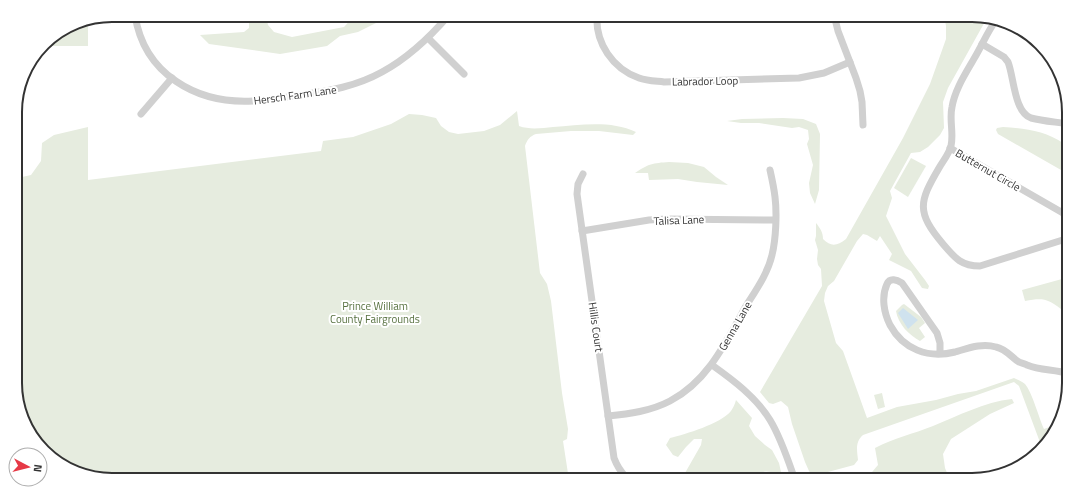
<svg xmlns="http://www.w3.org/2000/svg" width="1084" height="495" viewBox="0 0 1084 495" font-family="'Titillium Web',sans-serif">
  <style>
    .green { fill: #e6ecdf }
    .water { fill: #cfe2ee }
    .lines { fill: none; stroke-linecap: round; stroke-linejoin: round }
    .minor { stroke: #d0d0d0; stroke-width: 7 }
    .labels { text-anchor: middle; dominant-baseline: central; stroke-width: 4; stroke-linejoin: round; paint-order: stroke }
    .street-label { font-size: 11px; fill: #333; stroke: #fff }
    .park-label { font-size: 11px; fill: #56703f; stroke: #fff }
    .rim { fill: none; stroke: #333; stroke-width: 2 }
  </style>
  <rect width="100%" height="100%" fill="#fff"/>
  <g class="green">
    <polygon points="252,15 265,15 266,16 268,25 274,32 292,37 344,27 355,15 392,15 358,32 340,36 327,46 280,54 209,44 200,35 244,32 249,28 249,20"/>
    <path d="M 944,15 L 972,15 L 987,18 L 948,88 L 943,102 L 944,128 L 940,135 L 928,147 L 920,152 L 911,153 L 890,191 L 892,198 L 886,216 L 905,254 L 925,280 L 929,286 L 928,289 L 922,288 L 911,271 L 889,260 L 892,254 L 880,236 L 877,241 L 867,235 L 863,234 L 857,241 L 834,281 L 828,286 L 825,293 L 824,301 L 836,343 L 843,351 L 867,418 L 897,407 L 936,400 L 958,394 L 976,391 L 1014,378 C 1018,380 1022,381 1025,384 C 1032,392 1039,418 1044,429 L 1058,424 L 1054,429 L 1044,438 L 1044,441 L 1041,445 L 1019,386 L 1014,382 L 863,435 C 855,442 857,450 858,460 L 854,465 L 813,476 L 809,471 L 805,462 L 792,424 L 788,407 L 781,401 L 773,404 L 769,403 L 760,392 L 822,286 L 821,269 L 818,265 L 817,259 L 818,250 L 815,240 L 816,236 L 816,223 C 820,228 823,232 823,239 C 831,247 837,246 846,239 L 903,138 L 930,84 L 946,39 L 946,26 Z"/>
    <polygon points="88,20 88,46 43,46 48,39 75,22"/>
    <path d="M 517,111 L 519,126 C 530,130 542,128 553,127 C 580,125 611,120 636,132 L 633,135 L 599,131 L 571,131 L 536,134 C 530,136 527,140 525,146 L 540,273 L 547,284 L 551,301 L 562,393 L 568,429 L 567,439 L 563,441 L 569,480 L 112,480 L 75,473 L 35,442 L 16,396 L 15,199 L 20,188 L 22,177 L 31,175 L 41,161 L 42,143 L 54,135 L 88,127 L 88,180 L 321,151 L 323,141 L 353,137 L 391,124 L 409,114 L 422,115 L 436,118 L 441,126 L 449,132 L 458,134 L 484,131 L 500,125 Z"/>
    <polygon points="783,118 803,119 816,124 820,134 819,190 815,204 810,193 809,183 813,165 807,144 809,139 808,130 799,127 792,128 759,123 741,123 727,121 742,119"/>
    <path d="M 1003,127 C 1024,128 1046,131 1063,143 L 1065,155 L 1068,161 L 1068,174 L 998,134 L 996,130 L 997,128 Z"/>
    <polygon points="911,158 926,166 908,197 894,188"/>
    <path d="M 669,162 L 688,163 L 704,167 L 716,177 L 728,185 L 697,182 L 678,179 L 649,180 L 648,173 L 635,173 C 648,164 653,163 669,162 Z"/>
    <path d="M 1062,279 L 1069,279 L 1069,303 L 1061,309 C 1047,298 1042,298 1025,301 L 1022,290 Z"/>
    <path d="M 904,304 L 921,317 L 925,323 L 919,328 L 925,337 L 920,341 C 909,335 898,324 896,311 L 902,305 Z"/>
    <polygon points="882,393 885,407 878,409 874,395"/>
    <path d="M 1012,399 L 1014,403 L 990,414 L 951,439 L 943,454 L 945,468 L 950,480 L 857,480 L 867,478 L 878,465 L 875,448 C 894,438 913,434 933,426 C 958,416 984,402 1012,399 Z"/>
    <path d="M 736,400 L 752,418 L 749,426 L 755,436 L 765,445 L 772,450 L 779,463 L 781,472 C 770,475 763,465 756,480 L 681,480 L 701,445 L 702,439 L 694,439 L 686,447 L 678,457 L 673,455 L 666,445 L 670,438 C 686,434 720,424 731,411 C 733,408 735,404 736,400 Z"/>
  </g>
  <polygon class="water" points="903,308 918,320 908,329 898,313"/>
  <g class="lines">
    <g class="minor">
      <path d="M 135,15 C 144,74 196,104 253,101 C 269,101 285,97 301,95 C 329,91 357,86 382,72 C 408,58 430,37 449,15"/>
      <path d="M 597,15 C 595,43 613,69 639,78 C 647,81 656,81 664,82 L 799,78 L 824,73 L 850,62"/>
      <polyline points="834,15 838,31 856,78 860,91 862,102 863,125"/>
      <path d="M 996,20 C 988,31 982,45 975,57 C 966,73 955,89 952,107 C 949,120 954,133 951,146 C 949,154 943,161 939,168 C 919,202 916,212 943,244 C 955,258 961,266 980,266 L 1069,238"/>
      <polyline points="428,38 464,74"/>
      <path d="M 982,44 L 1004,57 L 1008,62 C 1014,77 1014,112 1031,118 C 1043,121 1056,122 1068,124"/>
      <polyline points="141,114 172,78"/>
      <polyline points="950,148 1063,213 1069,223"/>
      <path d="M 583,174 L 578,184 L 577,194 L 614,458 C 617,466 620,471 626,477"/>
      <polyline points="582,231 649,220 667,219 775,220"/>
      <path d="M 940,354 L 940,343 L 937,333 L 902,283 C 897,280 890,277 887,284 C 881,297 884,313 890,325 C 903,349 928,359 955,352 C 969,348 982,343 996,347 C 1006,349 1011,357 1019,362 C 1022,363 1025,364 1027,365 C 1041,371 1055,369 1069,374"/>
      <path d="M 712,365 C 733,380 756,397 770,420 C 781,438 788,460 795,480"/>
      <path d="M 608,416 C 629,414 651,411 670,401 C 708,381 726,342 746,306 C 756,290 768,273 772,255 C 776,239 777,213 775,197 C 774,188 772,179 770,170"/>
    </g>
  </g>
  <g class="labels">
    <g class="street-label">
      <text transform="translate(705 81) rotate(-1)">Labrador Loop</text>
      <text transform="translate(295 95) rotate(-8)">Hersch Farm Lane</text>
      <text transform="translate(988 170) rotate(30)">Butternut Circle</text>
      <text transform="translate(679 220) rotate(-2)">Talisa Lane</text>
      <text transform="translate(735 326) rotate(-60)">Genna Lane</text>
      <text transform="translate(596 327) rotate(82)">Hillis Court</text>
    </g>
    <g class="park-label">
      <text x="375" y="306">Prince William<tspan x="375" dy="13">County Fairgrounds</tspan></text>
    </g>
  </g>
  <path d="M0 0H1084V495H0ZM112 22H972A90 90 0 0 1 1062 112V383A90 90 0 0 1 972 473H112A90 90 0 0 1 22 383V112A90 90 0 0 1 112 22Z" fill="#fff" fill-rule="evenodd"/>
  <path class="rim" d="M112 22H972A90 90 0 0 1 1062 112V383A90 90 0 0 1 972 473H112A90 90 0 0 1 22 383V112A90 90 0 0 1 112 22Z"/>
  <g transform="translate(28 467) rotate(97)"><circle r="19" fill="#ffffff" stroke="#adadad"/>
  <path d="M0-3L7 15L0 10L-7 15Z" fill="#e63946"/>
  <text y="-6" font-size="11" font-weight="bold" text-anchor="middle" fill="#333333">N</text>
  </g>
</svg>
